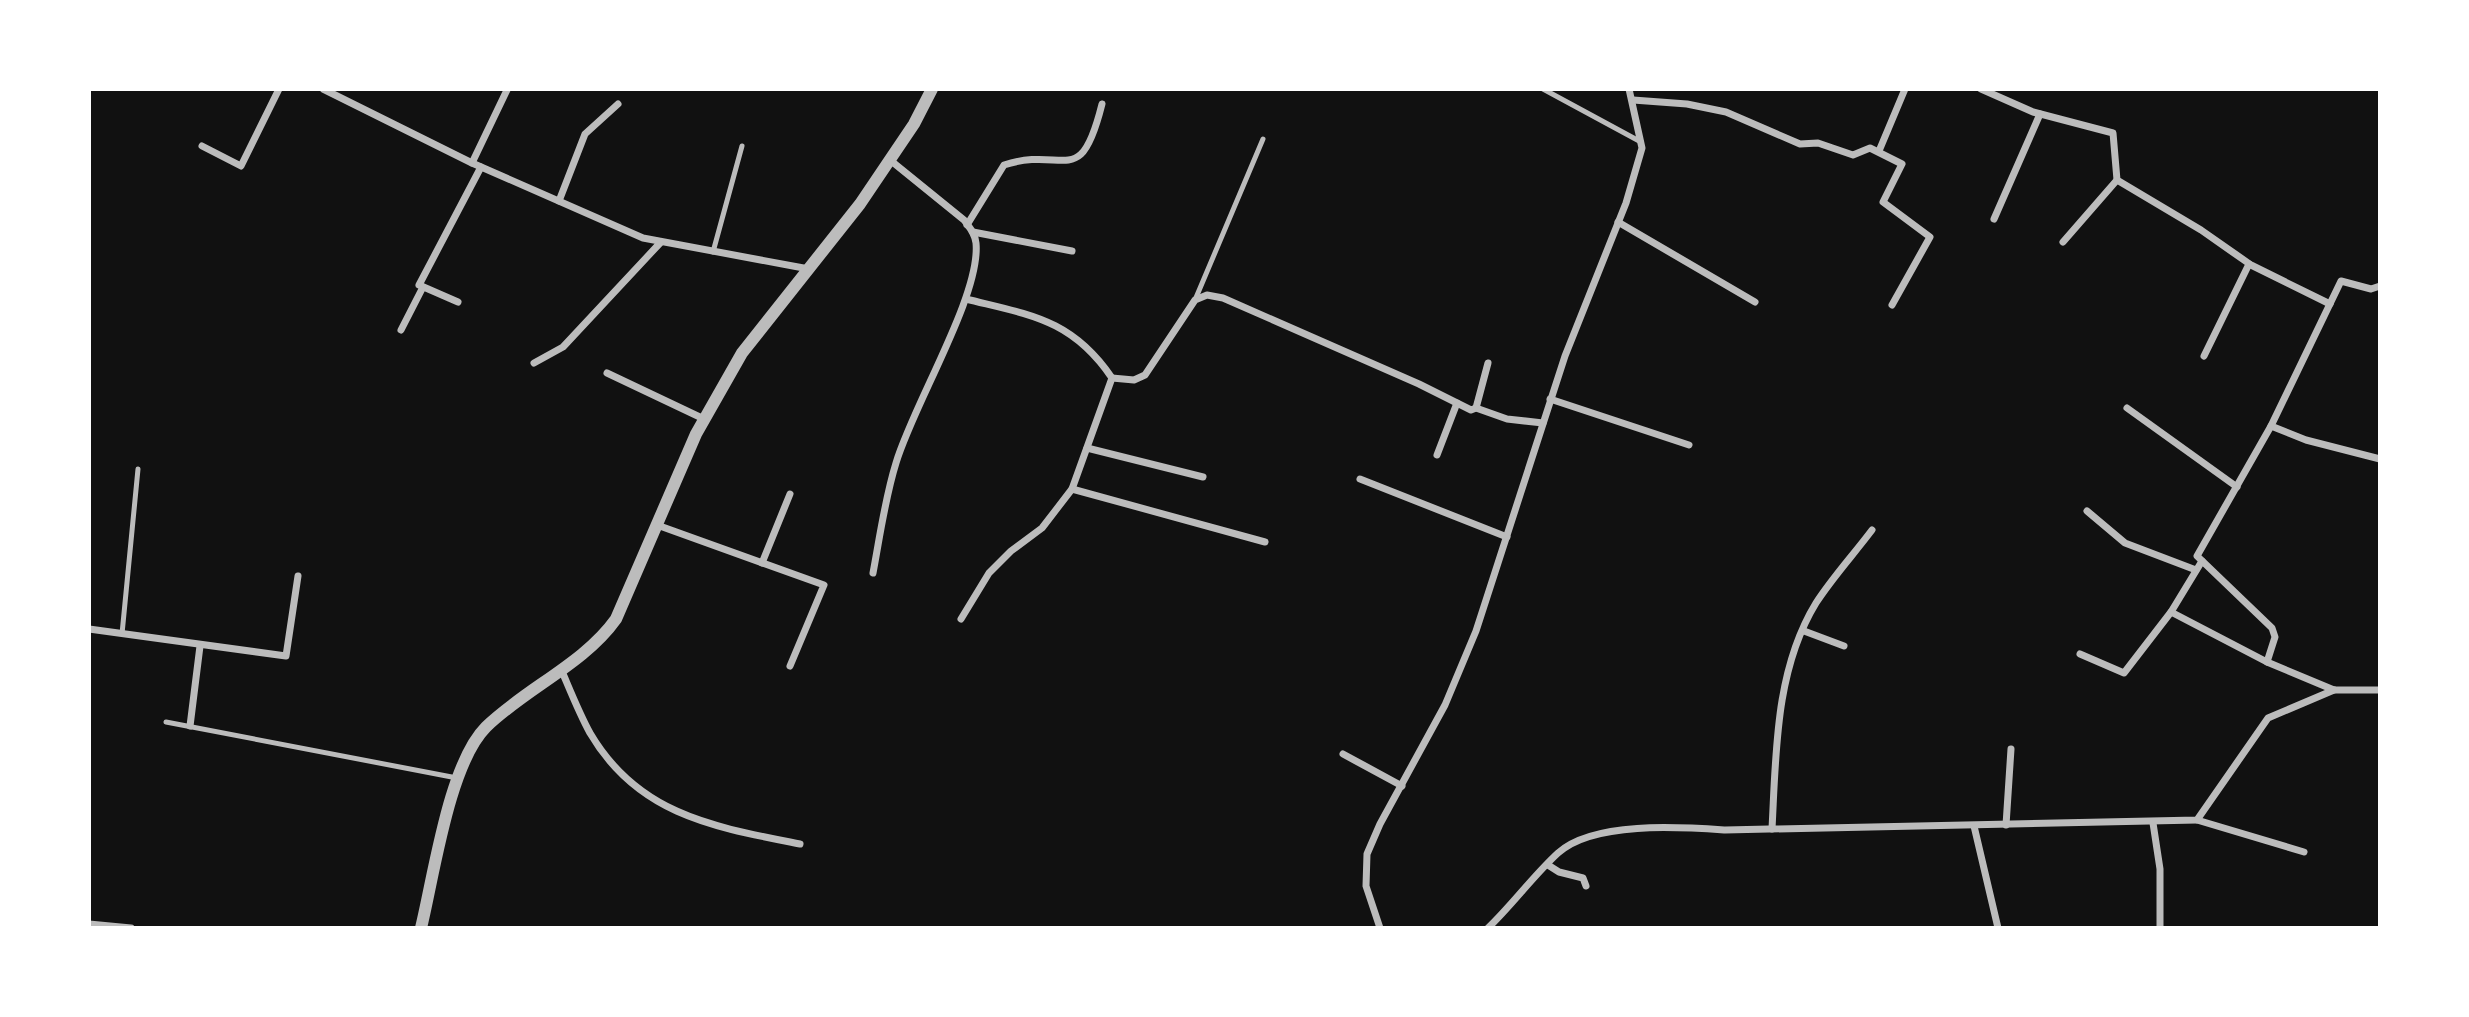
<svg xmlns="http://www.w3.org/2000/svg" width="2469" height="1017" viewBox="0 0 2469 1017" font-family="Montserrat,sans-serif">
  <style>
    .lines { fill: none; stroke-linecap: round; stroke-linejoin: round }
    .service { stroke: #bcbcbc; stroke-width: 5 }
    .minor { stroke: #bcbcbc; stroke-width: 7 }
    .tertiary { stroke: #bcbcbc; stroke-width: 12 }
  </style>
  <rect width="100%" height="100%" fill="#111"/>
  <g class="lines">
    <g class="service">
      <polyline points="1543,89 1641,142"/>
      <polyline points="713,252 742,146"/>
      <polyline points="1195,300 1263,139"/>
      <polyline points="122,634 138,469"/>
      <polyline points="166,722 457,778"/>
    </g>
    <g class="minor">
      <polyline points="323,89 472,163 643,238 809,269"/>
      <polyline points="1981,89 2033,112 2113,133 2117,180 2201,230 2251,265 2330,304"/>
      <polyline points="1633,100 1687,104 1726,112 1800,144 1818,143 1853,155 1870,148 1902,164 1883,202 1930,237 1892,305"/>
      <polyline points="202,146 241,166 279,89"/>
      <polyline points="1879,151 1905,89"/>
      <polyline points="472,163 507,90"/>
      <polyline points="559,201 585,134 618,104"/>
      <polyline points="1994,219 2040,114"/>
      <polyline points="1618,222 1755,302"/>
      <path d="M 967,225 L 1004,165 C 1066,145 1080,192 1102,104"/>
      <polyline points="973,232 1072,251"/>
      <polyline points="2063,242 2117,180"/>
      <polyline points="2380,286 2371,289 2341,281 2271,426 2306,440 2380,459"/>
      <path d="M 966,299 C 1030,315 1072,319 1112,378"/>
      <polyline points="458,302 419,285 481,167"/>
      <polyline points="401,330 423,287"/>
      <polyline points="2204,356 2249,264"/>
      <polyline points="534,363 563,347 661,242"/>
      <polyline points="607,373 704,419"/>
      <polyline points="1550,399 1689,445"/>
      <polyline points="1476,408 1488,363"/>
      <polyline points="2127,408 2237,487"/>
      <polyline points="2271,426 2197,556 2272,628 2275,637 2267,662 2334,690 2380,690"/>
      <polyline points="1087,448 1203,477"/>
      <polyline points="1437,455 1457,403"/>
      <polyline points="1360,479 1507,537"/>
      <polyline points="1072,489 1265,542"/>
      <polyline points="2087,511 2125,543 2196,570"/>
      <polyline points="657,525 824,585 790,666"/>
      <polyline points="762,563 790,494"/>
      <path d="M 873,573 C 880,536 885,498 896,463 C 913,405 981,295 976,243 C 975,233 969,227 964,220 L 890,160"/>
      <polyline points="2171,612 2267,662"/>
      <polyline points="961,619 989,573 1011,551 1042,528 1072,489 1112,378 1134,380 1145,375 1195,300 1207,295 1223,298 1419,384 1471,410 1476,408 1507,419 1543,423"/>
      <polyline points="89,629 286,656 298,576"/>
      <polyline points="1804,631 1844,646"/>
      <polyline points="2080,654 2124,673 2171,612 2202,561"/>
      <path d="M 561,669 C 570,690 579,713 590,733 C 638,815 714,827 800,844"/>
      <polyline points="190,726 200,646"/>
      <polyline points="1343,754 1402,786"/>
      <polyline points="2197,820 2304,852"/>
      <polyline points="2153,823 2160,869 2160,928"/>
      <polyline points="2006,825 2011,749"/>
      <polyline points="1974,826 1998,928"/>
      <path d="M 1772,829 C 1776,754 1775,670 1816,603 C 1832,578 1854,554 1872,530"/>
      <polyline points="1548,865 1559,872 1583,878 1586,886"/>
      <polyline points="89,924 131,928"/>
      <polyline points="1380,928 1366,886 1367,854 1380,824 1445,705 1476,631 1565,356 1626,203 1642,148 1629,89"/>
      <path d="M 1488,928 C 1513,904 1533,876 1558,853 C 1593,821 1680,827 1725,830 L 2197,820 L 2268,718 L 2334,690"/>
    </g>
    <path class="tertiary" d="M 421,928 C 434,875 449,764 486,727 C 526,688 584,664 616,619 L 696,434 L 742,353 L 860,204 L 914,124 L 932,89"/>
  </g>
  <rect width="2469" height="1017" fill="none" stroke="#ffffff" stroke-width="182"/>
</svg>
